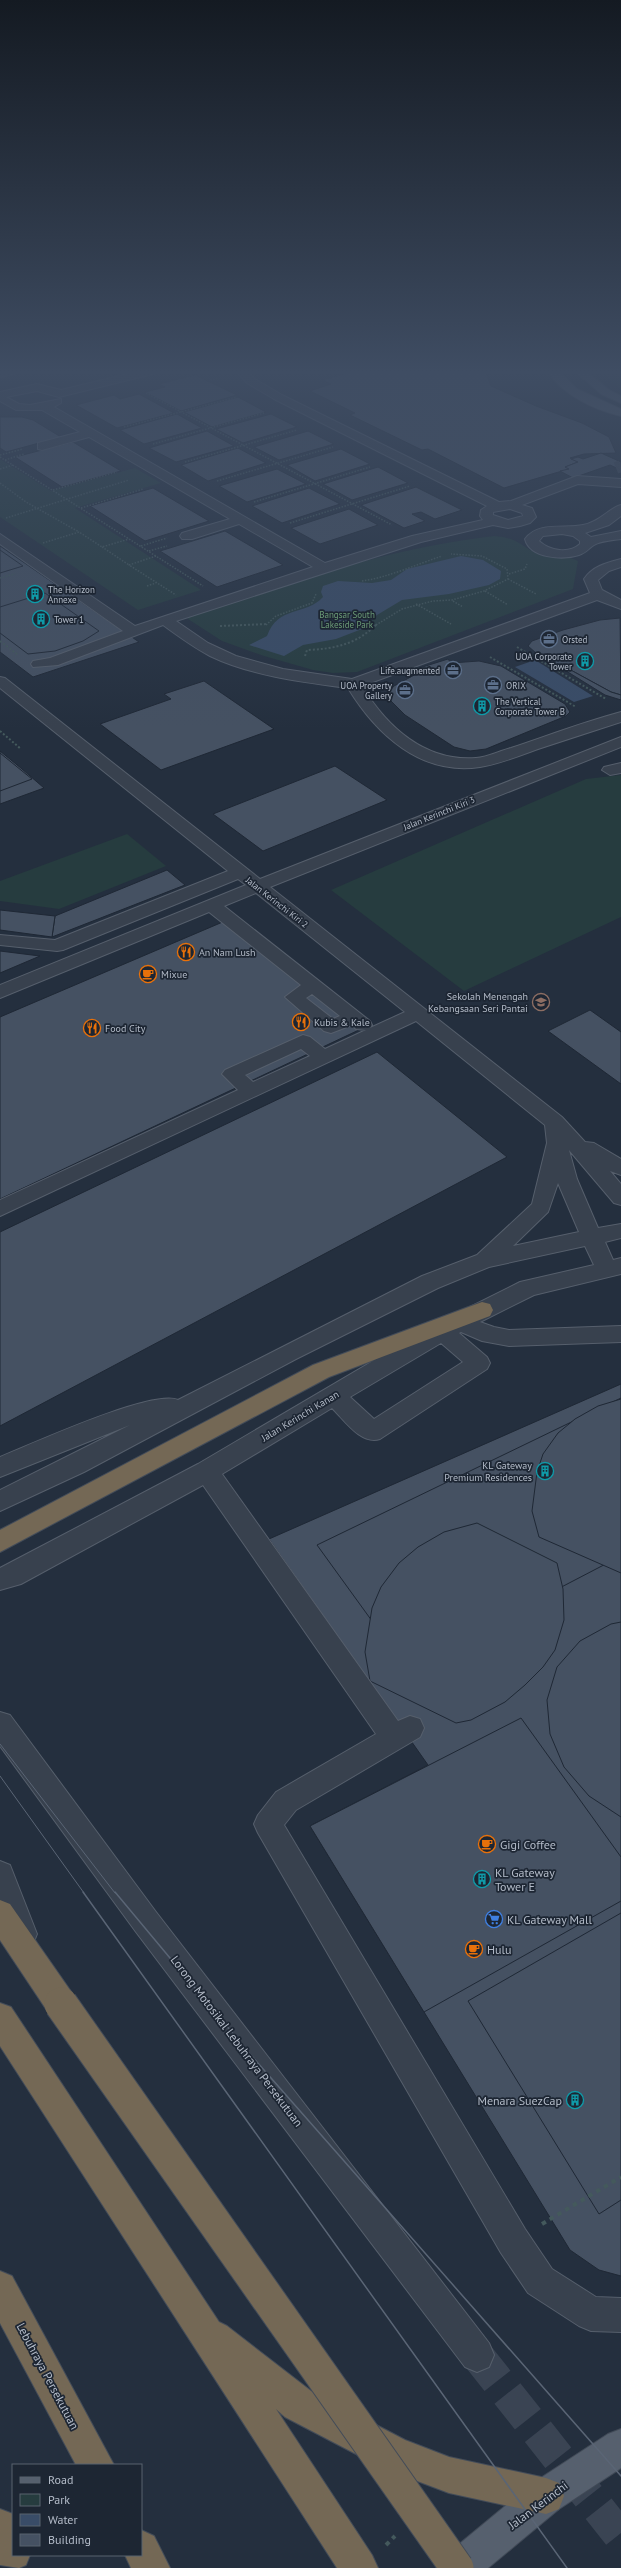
<svg xmlns="http://www.w3.org/2000/svg" width="621" height="2568" viewBox="0 0 621 2568" font-family="'PT Sans',sans-serif">
  <style>
    .green { fill: #263c3f }
    .water { fill: #394c67 }
    .building { fill: #455162; stroke: #1f2835 }
    .lines { fill: none; stroke-linecap: round; stroke-linejoin: round }
    .minor-tunnel-far1 { stroke: #3a4453; stroke-width: 12; stroke-dasharray: 12 6; stroke-linecap: butt }
    .minor-tunnel { stroke: #3a4453; stroke-width: 33; stroke-dasharray: 33 16; stroke-linecap: butt }
    .minor-casing { stroke: #565f6c; stroke-width: 2 }
    .major-casing { stroke: #414a57; stroke-width: 2 }
    .highway-casing { stroke: #434c59; stroke-width: 2 }
    .path-far2 { stroke: #44595c; stroke-width: 1.5; stroke-dasharray: 1.5 1.5; stroke-linecap: butt }
    .path-far1 { stroke: #44595c; stroke-width: 2; stroke-dasharray: 2 2; stroke-linecap: butt }
    .path { stroke: #44595c; stroke-width: 4; stroke-dasharray: 4.5 4.5; stroke-linecap: butt }
    .minor { fill: #38414e; fill-rule: evenodd }
    .major { fill: #56606e; fill-rule: evenodd }
    .highway { fill: #746855; fill-rule: evenodd }
    .tram-far1 { stroke: #5a6575; stroke-width: 1 }
    .tram { stroke: #5a6575; stroke-width: 1.5 }
    .highway-bridge-casing { stroke: #434c59; stroke-width: 35; stroke-linecap: butt }
    .highway-bridge { stroke: #746855; stroke-width: 33 }
    .labels { text-anchor: middle; dominant-baseline: central; stroke-width: 3.5; stroke-linejoin: round; paint-order: stroke }
    .far-poi-label { font-size: 9px; fill: #b4bcc9; stroke: #1d2633; text-anchor: start }
    .far-park-label { font-size: 9px; fill: #6b9a76; stroke: #1d2633 }
    .far-street-label { font-size: 9px; fill: #b4bcc9; stroke: #1d2633 }
    .poi-label { font-size: 10px; fill: #b4bcc9; stroke: #1d2633; text-anchor: start }
    .street-label { font-size: 10px; fill: #b4bcc9; stroke: #1d2633 }
    .near-poi-label { font-size: 12px; fill: #b4bcc9; stroke: #1d2633; text-anchor: start }
    .near-street-label { font-size: 12px; fill: #b4bcc9; stroke: #1d2633 }
  </style>
  <rect width="100%" height="100%" fill="#242f3e"/>
  <g class="green">
    <polygon points="599,370 621,370 621,389"/>
    <polygon points="0,459 51,491 135,468 161,483 75,508 201,590 138,610 0,517"/>
    <path d="M 494,536 C 522,538 523,550 544,556 C 555,558 568,555 578,561 L 573,589 L 357,672 L 333,673 L 313,670 L 264,656 L 222,641 L 188,619 L 188,615 C 289,583 389,548 494,536 Z"/>
    <polygon points="621,775 621,917 464,991 331,890 586,779"/>
    <polygon points="127,834 166,866 59,909 0,901 0,881"/>
  </g>
  <g class="water">
    <path d="M 461,556 L 483,560 L 501,571 L 500,579 L 489,585 L 449,594 L 402,600 L 377,615 L 362,629 L 336,639 L 303,645 L 284,656 L 249,645 L 267,636 C 278,605 306,616 323,597 L 321,592 L 323,586 L 338,581 L 372,583 L 391,580 L 407,569 Z"/>
    <polygon points="535,660 593,696 574,702 515,667"/>
  </g>
  <g class="building">
    <polygon points="359,370 485,370 491,386 536,406 582,423 609,437 616,453 584,454 570,458 578,462 565,467 569,469 504,488 428,449 422,450 350,415 355,413 310,391 331,384 322,380"/>
    <polygon points="195,375 237,395 181,411 145,392 165,387 159,384"/>
    <polygon points="139,394 174,413 117,428 76,405 114,395 120,399"/>
    <polygon points="238,397 266,412 212,427 184,412"/>
    <polygon points="177,414 202,428 144,444 120,430"/>
    <polygon points="271,414 297,427 243,443 216,429"/>
    <polygon points="0,417 22,417 33,420 61,437 6,452 0,448"/>
    <polygon points="207,431 234,446 176,462 149,448"/>
    <polygon points="308,431 334,444 279,460 254,447"/>
    <polygon points="73,442 121,471 62,487 15,457"/>
    <polygon points="238,448 266,463 208,481 181,465"/>
    <polygon points="341,449 370,464 315,481 287,465"/>
    <polygon points="601,453 621,462 621,470 610,465 573,478 560,471 569,469 565,467 578,462 571,459 578,457 583,459"/>
    <polygon points="378,467 408,483 352,500 323,484"/>
    <polygon points="277,469 306,484 247,502 219,486"/>
    <polygon points="416,487 462,510 435,519 421,512 412,514 425,521 404,528 361,505"/>
    <polygon points="153,488 209,521 145,541 90,506"/>
    <polygon points="309,488 340,504 282,523 252,506"/>
    <polygon points="349,509 378,525 320,544 291,528"/>
    <polygon points="225,531 283,565 217,587 160,551"/>
    <polygon points="0,546 139,642 33,677 0,652"/>
    <polygon points="0,550 23,566 0,573"/>
    <polygon points="45,593 99,631 83,641 55,651 28,654 0,633 0,607"/>
    <polygon points="620,618 621,695 611,692 567,668 563,669 536,653 528,646 532,641 563,630 600,620"/>
    <polygon points="448,659 451,663 479,661 501,666 565,704 570,712 566,716 486,749 470,751 454,747 405,715 390,700 388,693 394,686 418,673 413,670"/>
    <polygon points="567,668 611,692 621,695 621,700 605,695 563,669"/>
    <polygon points="204,681 274,729 161,770 100,724 171,699 164,694"/>
    <polygon points="0,751 22,769 44,788 0,804"/>
    <polygon points="0,753 32,779 0,791"/>
    <polygon points="335,766 387,800 263,851 213,814"/>
    <polygon points="167,870 185,885 52,937 55,916"/>
    <polygon points="0,910 55,916 52,937 0,930"/>
    <polygon points="225,921 361,1029 0,1199 0,1017"/>
    <polygon points="0,951 40,956 0,973"/>
    <polygon points="590,1010 621,1032 621,1084 548,1031"/>
    <polygon points="377,1052 507,1157 0,1426 0,1232"/>
    <polygon points="621,1384 621,2276 599,2270 570,2250 310,1826 428,1765 269,1539"/>
    <polygon points="621,1398 621,1556 406,1668 317,1545"/>
    <polygon points="621,1399 621,1573 539,1537 532,1511 537,1472 543,1454 558,1433 575,1419 598,1406"/>
    <polygon points="477,1523 557,1563 563,1589 564,1620 555,1650 543,1667 525,1685 505,1702 471,1720 456,1723 370,1681 365,1652 372,1608 381,1587 399,1563 418,1547 444,1532"/>
    <polygon points="621,1622 621,1817 589,1796 564,1767 550,1734 547,1700 557,1667 580,1641 611,1624"/>
    <polygon points="521,1718 621,1857 621,1901 424,2012 310,1826"/>
    <polygon points="621,1913 621,2200 599,2214 468,2001"/>
  </g>
  <g class="lines">
    <polyline class="minor-tunnel-far1" points="616,468 621,466"/>
    <polyline class="minor-tunnel" points="477,2355 621,2537"/>
    <g class="minor-casing">
      <g id="minor">
        <polygon points="23,370 21,372 0,377 0,371"/>
        <path d="M 144,370 L 163,370 L 161,372 L 59,397 L 37,391 L 6,397 L 19,404 L 30,405 L 61,399 L 61,403 L 54,407 L 325,563 L 412,536 L 483,520 L 480,516 L 481,510 L 487,506 L 274,399 L 247,383 L 235,370 L 246,370 L 255,379 L 282,395 L 499,502 L 511,501 L 577,476 L 621,479 L 621,487 L 578,484 L 522,505 L 532,508 L 536,517 L 530,523 L 520,526 L 508,528 L 493,525 L 421,542 L 176,621 L 208,643 L 236,656 L 283,669 L 352,679 L 590,593 L 584,579 C 593,566 606,563 621,559 L 621,567 L 609,571 L 598,580 L 602,590 L 621,600 L 621,609 L 597,600 L 362,686 C 387,727 425,762 476,758 C 488,757 499,751 511,748 C 547,736 584,722 621,712 L 621,722 C 593,731 565,740 538,749 C 519,756 499,764 480,767 C 421,776 376,734 348,688 C 302,682 252,676 210,656 C 193,647 178,636 163,625 L 58,665 L 33,667 L 31,664 L 33,661 L 50,658 L 123,631 L 0,544 L 0,534 L 135,626 L 313,567 L 239,524 L 192,539 L 182,539 L 180,536 L 182,533 L 230,519 L 89,437 L 42,450 L 38,449 L 38,443 L 80,432 L 42,410 L 16,410 L 0,401 L 0,392 L 37,384 L 61,390 ZM 510,509 L 522,513 L 523,516 L 508,520 L 493,515 L 493,512 Z"/>
        <path d="M 621,505 L 621,516 L 609,525 L 585,533 L 591,537 L 621,531 L 621,539 C 614,540 600,541 594,545 C 589,548 586,553 579,555 C 564,560 530,559 525,539 C 538,521 565,529 583,525 C 600,522 609,508 621,505 ZM 562,534 L 573,536 L 580,541 L 580,544 C 569,554 550,551 539,541 L 543,536 Z"/>
        <path d="M 0,677 L 5,678 L 260,879 L 621,737 L 621,747 L 270,887 L 562,1117 L 585,1142 L 594,1143 L 621,1159 L 621,1175 L 610,1171 L 621,1184 L 621,1205 L 614,1203 L 569,1150 L 577,1179 L 598,1228 L 621,1224 L 621,1238 L 605,1242 L 613,1260 L 621,1258 L 621,1274 L 534,1295 L 480,1322 L 494,1327 L 509,1330 L 621,1326 L 621,1342 L 509,1346 L 482,1341 L 461,1332 L 459,1333 L 487,1357 L 490,1363 L 487,1369 L 380,1439 C 361,1445 345,1421 332,1408 L 222,1474 L 398,1721 L 410,1716 L 420,1719 L 424,1728 L 420,1737 L 296,1810 L 284,1825 L 525,2229 L 552,2269 L 596,2297 L 621,2298 L 621,2332 L 591,2331 L 579,2326 L 528,2293 L 501,2253 L 258,1833 L 254,1824 L 258,1815 L 276,1792 L 376,1734 L 203,1485 L 21,1584 L 0,1590 L 0,1568 L 198,1464 L 434,1325 L 520,1282 L 594,1265 L 585,1246 L 489,1267 L 438,1288 L 296,1359 L 84,1472 L 0,1511 L 0,1490 L 130,1425 L 0,1477 L 0,1457 C 32,1444 152,1389 178,1400 L 422,1276 L 477,1255 L 532,1204 L 547,1143 L 545,1125 L 416,1021 L 0,1216 L 0,1200 L 238,1090 L 222,1074 L 225,1070 L 303,1035 L 310,1037 L 325,1049 L 366,1030 L 356,1029 L 352,1025 L 331,1033 L 324,1031 L 285,997 L 301,985 L 209,912 L 0,998 L 0,985 L 246,885 L 238,879 L 63,950 L 57,951 L 0,945 L 0,935 L 55,940 L 228,871 L 0,688 ZM 256,893 L 405,1012 L 370,1028 L 372,1025 L 370,1021 L 224,906 ZM 312,994 L 340,1016 L 333,1019 L 306,998 ZM 301,1049 L 310,1056 L 253,1082 L 245,1075 ZM 558,1183 L 579,1232 L 513,1246 L 548,1212 ZM 441,1343 L 463,1362 L 374,1419 L 350,1397 Z"/>
        <polygon points="621,763 621,773 610,775 602,770 604,767"/>
        <polygon points="0,1712 10,1715 156,1912 489,2343 494,2355 489,2367 477,2372 465,2367 136,1932 0,1746"/>
        <polygon points="0,1861 10,1865 37,1934 33,1944 22,1949 11,1944 0,1915"/>
      </g>
    </g>
    <g class="major-casing">
      <g id="major">
        <path d="M 547,370 L 557,370 L 577,389 L 621,409 L 621,416 C 594,410 561,394 547,370 Z"/>
        <polygon points="574,370 585,370 609,390 621,396 621,403 601,394"/>
        <polygon points="621,2429 621,2468 559,2509 488,2568 440,2568 446,2555 533,2483 608,2434"/>
      </g>
    </g>
    <g class="highway-casing">
      <g id="highway">
        <polygon points="482,1302 490,1304 493,1310 490,1316 329,1377 0,1552 0,1530 313,1365"/>
        <polygon points="0,1900 10,1904 72,1993 76,2004 72,2015 61,2019 50,2015 0,1940"/>
        <polygon points="0,2003 11,2007 219,2322 227,2326 311,2391 405,2440 449,2457 546,2478 559,2483 564,2496 559,2509 546,2514 449,2493 383,2468 285,2417 276,2409 372,2555 378,2568 337,2568 0,2046"/>
        <polygon points="0,2271 12,2276 114,2465 76,2465 0,2323"/>
        <polygon points="0,2509 13,2514 13,2555 30,2555 26,2565 19,2568 0,2565"/>
        <polygon points="141,2530 154,2536 170,2568 131,2568 125,2555 141,2555"/>
      </g>
    </g>
    <g class="path-far2">
      <polyline points="210,380 218,378"/>
      <polyline points="146,393 392,525"/>
      <polyline points="124,427 237,397"/>
      <polyline points="153,444 264,413"/>
      <polyline points="0,455 23,449"/>
      <polyline points="0,457 203,586"/>
      <polyline points="5,460 24,454"/>
      <polyline points="185,462 297,430"/>
      <polyline points="0,469 13,465"/>
      <polyline points="217,481 333,447"/>
      <polyline points="0,483 26,502 79,532"/>
      <polyline points="53,490 117,472"/>
      <polyline points="254,502 370,467"/>
      <polyline points="81,508 143,489"/>
      <polyline points="6,518 129,480"/>
      <polyline points="290,523 410,486"/>
      <polyline points="43,543 79,532 102,547 129,539"/>
      <polyline points="141,546 167,538"/>
      <polyline points="102,547 129,565"/>
      <polyline points="149,551 167,546"/>
      <polyline points="156,556 129,565 176,595"/>
      <polyline points="509,574 525,569 527,564"/>
      <polyline points="0,578 15,574"/>
      <polyline points="508,579 536,594"/>
      <path d="M 362,581 C 386,578 418,564 442,556"/>
      <polyline points="147,586 156,583"/>
      <polyline points="485,591 508,605"/>
      <polyline points="453,601 463,607"/>
      <polyline points="416,604 451,624"/>
      <polyline points="266,625 276,616 312,603 316,594"/>
      <polyline points="376,625 402,609 433,601 452,600 484,591 508,579 507,569 482,556 451,554"/>
    </g>
    <g class="path-far1">
      <polyline points="220,626 268,624"/>
      <polyline points="0,641 17,654"/>
      <polyline points="517,647 606,699"/>
      <path d="M 305,656 L 307,650 C 335,649 357,644 377,624"/>
      <polyline points="490,657 576,707"/>
      <polyline points="0,731 21,749"/>
    </g>
    <g class="path">
      <polyline points="542,2224 621,2177"/>
      <polyline points="386,2545 395,2536"/>
    </g>
    <use href="#minor" class="minor"/>
    <use href="#major" class="major"/>
    <use href="#highway" class="highway"/>
    <g class="tram-far1">
      <polyline points="0,1744 115,1893"/>
      <polyline points="0,1776 84,1893"/>
    </g>
    <g class="tram">
      <polyline points="83,1892 567,2568"/>
      <polyline points="115,1892 250,2054 621,2476"/>
    </g>
    <g class="highway-bridge-casing">
      <polyline id="highway-bridge" points="61,2004 457,2568"/>
    </g>
    <use href="#highway-bridge" class="highway-bridge"/>
  </g>
  <linearGradient id="sky" x2="0" y2="1"><stop stop-color="#141a22"/><stop offset="0.51" stop-color="#3f4d63"/><stop offset="1" stop-color="#3f4d63" stop-opacity="0"/></linearGradient>
  <rect width="621" height="729" fill="url(#sky)"/>
  <defs>
    <g id="building-ring" transform="scale(0.9)"><circle r="9.5" fill="#1d2633" stroke="#0f9aa8" stroke-width="1.5"/><path d="M-4-6H4V6H1V3H-1V6H-4ZM-2.5-4.3h1.7v1.8h-1.7ZM.8-4.3h1.7v1.8H.8ZM-2.5-1h1.7V.8h-1.7ZM.8-1h1.7V.8H.8Z" fill="#0f9aa8"/></g>
    <g id="office-ring" transform="scale(0.9)"><circle r="9.5" fill="#1d2633" stroke="#5c6f8a" stroke-width="1.5"/><path d="M-6-3h4V-5.5h4V-3h4V5H-6ZM-1-4.5V-3h2v-1.5ZM-6 0V1H6V0Z" fill="#5c6f8a"/></g>
    <g id="restaurant-ring" transform="scale(0.9)"><circle r="9.5" fill="#1d2633" stroke="#e8710a" stroke-width="1.5"/><path d="M-5-6h1v4h1v-4h1v4h1v-4h1v5L-1.5 .5V6h-2V.5L-5-1ZM5-6V6H3V1.5H1.5Q1.5-4 5-6Z" fill="#e8710a"/></g>
    <g id="cafe-ring" transform="scale(0.9)"><circle r="9.5" fill="#1d2633" stroke="#e8710a" stroke-width="1.5"/><path d="M-5.5-4.5H6V0H3Q3 3.5 0 3.5H-2.5Q-5.5 3.5-5.5 0ZM3-3.2v2h1.7v-2ZM-6 4.5H4V6H-6Z" fill="#e8710a"/></g>
    <g id="school-ring" transform="scale(0.9)"><circle r="9.5" fill="#1d2633" stroke="#8d6e63" stroke-width="1.5"/><path d="M0-5L7-2L0 1L-7-2ZM-4 1L0 2.5L4 1V4Q0 6-4 4Z" fill="#8d6e63"/></g>
    <g id="supermarket-ring" transform="scale(0.9)"><circle r="9.5" fill="#1d2633" stroke="#3f7fe0" stroke-width="1.5"/><path d="M-6-5.5h2.5l.6 2H6L4.5 2H-2.5L-4.4-4H-6ZM-1.5 3.2a1.3 1.3 0 1 0 .1 0ZM3 3.2a1.3 1.3 0 1 0 .1 0Z" fill="#3f7fe0"/></g>
  </defs>
  <g fill-rule="evenodd">
    <use href="#building-ring" x="35" y="594"/>
    <use href="#building-ring" x="41" y="619"/>
    <use href="#office-ring" x="549" y="639"/>
    <use href="#building-ring" x="585" y="661"/>
    <use href="#office-ring" x="453" y="670"/>
    <use href="#office-ring" x="493" y="685"/>
    <use href="#office-ring" x="405" y="690"/>
    <use href="#building-ring" x="482" y="706"/>
    <use href="#restaurant-ring" x="186" y="952"/>
    <use href="#cafe-ring" x="148" y="974"/>
    <use href="#school-ring" x="541" y="1002"/>
    <use href="#restaurant-ring" x="301" y="1022"/>
    <use href="#restaurant-ring" x="92" y="1028"/>
    <use href="#building-ring" x="545" y="1471"/>
    <use href="#cafe-ring" x="487" y="1844"/>
    <use href="#building-ring" x="482" y="1879"/>
    <use href="#supermarket-ring" x="494" y="1919"/>
    <use href="#cafe-ring" x="474" y="1949"/>
    <use href="#building-ring" x="575" y="2100"/>
  </g>
  <g class="labels">
    <g class="far-poi-label">
      <text x="48" y="589">The Horizon<tspan x="48" dy="10">Annexe</tspan></text>
      <text x="54" y="619">Tower 1</text>
      <text x="562" y="639">Orsted</text>
      <text x="572" y="656" text-anchor="end">UOA Corporate<tspan x="572" dy="10">Tower</tspan></text>
      <text x="440" y="670" text-anchor="end">Life.augmented</text>
      <text x="392" y="685" text-anchor="end">UOA Property<tspan x="392" dy="10">Gallery</tspan></text>
      <text x="506" y="685">ORIX</text>
      <text x="495" y="701">The Vertical<tspan x="495" dy="10">Corporate Tower B</tspan></text>
    </g>
    <g class="far-park-label">
      <text x="347" y="614">Bangsar South<tspan x="347" dy="10">Lakeside Park</tspan></text>
    </g>
    <g class="far-street-label">
      <text transform="translate(439 813) rotate(-22)">Jalan Kerinchi Kiri 3</text>
      <text transform="translate(277 902) rotate(38)">Jalan Kerinchi Kiri 2</text>
    </g>
    <g class="poi-label">
      <text x="199" y="952">An Nam Lush</text>
      <text x="161" y="974">Mixue</text>
      <text x="528" y="996" text-anchor="end">Sekolah Menengah<tspan x="528" dy="12">Kebangsaan Seri Pantai</tspan></text>
      <text x="314" y="1022">Kubis &amp; Kale</text>
      <text x="105" y="1028">Food City</text>
      <text x="532" y="1465" text-anchor="end">KL Gateway<tspan x="532" dy="12">Premium Residences</tspan></text>
    </g>
    <g class="street-label">
      <text transform="translate(300 1416) rotate(-31)">Jalan Kerinchi Kanan</text>
    </g>
    <g class="near-poi-label">
      <text x="500" y="1844">Gigi Coffee</text>
      <text x="495" y="1872">KL Gateway<tspan x="495" dy="14">Tower E</tspan></text>
      <text x="507" y="1919">KL Gateway Mall</text>
      <text x="487" y="1949">Hulu</text>
      <text x="562" y="2100" text-anchor="end">Menara SuezCap</text>
    </g>
    <g class="near-street-label">
      <text transform="translate(237 2041) rotate(53)">Lorong Motosikal Lebuhraya Persekutuan</text>
      <text transform="translate(48 2376) rotate(62)">Lebuhraya Persekutuan</text>
      <text transform="translate(538 2505) rotate(-37)">Jalan Kerinchi</text>
    </g>
  </g>
  <rect x="12" y="2464" width="130" height="92" fill="#1d2633" stroke="#59626f"/>
  <rect x="20" y="2477" width="20" height="6" fill="#56606e" stroke="#59626f"/>
  <text x="48" y="2484" font-size="12" fill="#b4bcc9">Road</text>
  <rect x="20" y="2494" width="20" height="12" fill="#263c3f" stroke="#59626f"/>
  <text x="48" y="2504" font-size="12" fill="#b4bcc9">Park</text>
  <rect x="20" y="2514" width="20" height="12" fill="#394c67" stroke="#59626f"/>
  <text x="48" y="2524" font-size="12" fill="#b4bcc9">Water</text>
  <rect x="20" y="2534" width="20" height="12" fill="#455162" stroke="#59626f"/>
  <text x="48" y="2544" font-size="12" fill="#b4bcc9">Building</text>
</svg>
